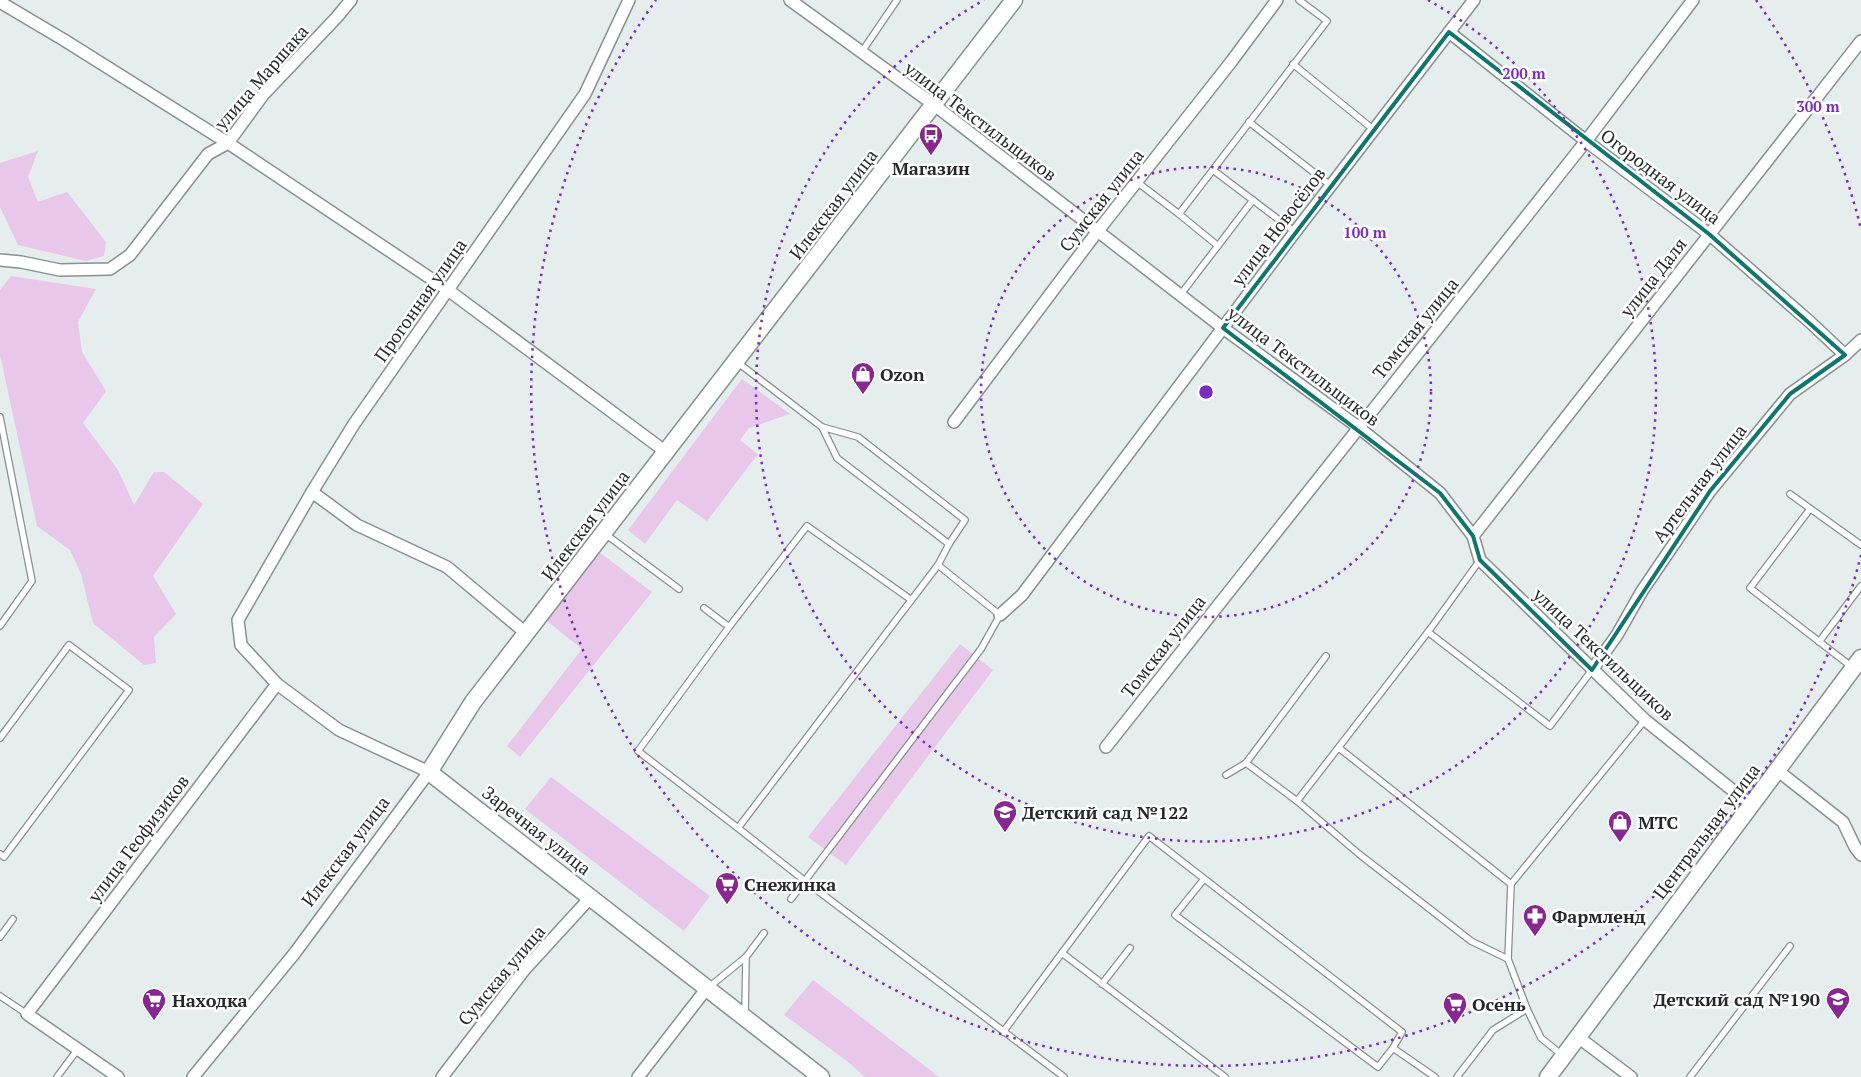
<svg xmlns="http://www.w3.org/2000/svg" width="1861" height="1077" viewBox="0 0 1861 1077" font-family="'PT Serif',serif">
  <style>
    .green { fill: #e8c7ea }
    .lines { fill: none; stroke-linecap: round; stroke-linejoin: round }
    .lane-casing { stroke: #889090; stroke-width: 8 }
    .street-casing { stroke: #889090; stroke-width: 14 }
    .secondary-casing { stroke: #889090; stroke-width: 19 }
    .lane { stroke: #fff; stroke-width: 5.5 }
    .street { stroke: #fff; stroke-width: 11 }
    .secondary { stroke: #fff; stroke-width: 16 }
    .marked { fill: none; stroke: #0f766e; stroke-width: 4; stroke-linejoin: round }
    .ring { fill: none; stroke: #7b2cbf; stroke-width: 2.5; stroke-dasharray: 2.5 5 }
    .labels { text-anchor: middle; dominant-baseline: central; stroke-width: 5; stroke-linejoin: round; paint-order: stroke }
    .street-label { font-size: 18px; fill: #262929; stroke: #fff }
    .poi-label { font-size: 18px; font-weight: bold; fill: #262929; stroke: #fff; text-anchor: start }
    .centre { fill: #7b2cbf; stroke: #fff; stroke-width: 2.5 }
    .ring-label { font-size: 15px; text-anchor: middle; font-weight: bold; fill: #7b2cbf; stroke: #fff; stroke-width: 5; stroke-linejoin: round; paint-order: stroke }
  </style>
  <rect width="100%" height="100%" fill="#e5eeed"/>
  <g class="green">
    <polygon points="38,151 28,177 38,202 67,192 106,242 104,256 86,261 18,245 0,207 0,163"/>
    <polygon points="11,276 96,289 78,322 82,352 106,391 83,423 118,470 134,505 154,472 164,472 203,504 153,576 176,614 154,637 156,663 144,665 93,623 81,574 70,550 37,526 0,355 0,290"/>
    <polygon points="742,379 790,414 749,428 740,440 758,454 707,521 677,500 645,544 628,530"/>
    <polygon points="599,552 652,592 520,757 507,746 582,649 547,621"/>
    <polygon points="960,644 993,670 846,865 808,837"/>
    <polygon points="551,777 710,896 684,931 525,809"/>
    <polygon points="813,980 939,1077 865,1077 847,1061 784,1015"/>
  </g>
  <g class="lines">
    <g class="lane-casing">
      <g id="lane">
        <polyline points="861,53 897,0"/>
        <polyline points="1293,64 1374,130"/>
        <polyline points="1249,122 1330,185"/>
        <polyline points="1213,170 1295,232"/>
        <polyline points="1137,182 1179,214 1327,21 1299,0"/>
        <polyline points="1179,214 1218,246"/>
        <polyline points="1181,294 1253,200"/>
        <polyline points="737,362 822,427 858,437 965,520 949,544 938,565 1000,615 981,649 791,899"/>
        <polyline points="0,417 32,581 0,626"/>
        <polyline points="822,427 837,458 949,544"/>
        <polyline points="1790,494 1861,545"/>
        <polyline points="1810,509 1750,588 1852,667"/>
        <polyline points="604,533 679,589"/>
        <polyline points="704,608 729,627 807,526 910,599"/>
        <polyline points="729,627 638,751 738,828 938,565"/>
        <polyline points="1428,632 1550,726 1592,670"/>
        <polyline points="1819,642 1861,586"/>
        <polyline points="0,738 69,645 129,690 4,857 0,854"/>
        <polyline points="1339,748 1511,884"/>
        <polyline points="1246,763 1297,801 1428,632 1480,560"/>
        <polyline points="1226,775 1246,763 1326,656"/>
        <polyline points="1297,801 1359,854 1471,941 1508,959 1527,1009 1541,1038 1562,1055"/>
        <polyline points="738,828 805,881 1064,1077"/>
        <polyline points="1204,879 1175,915 1378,1067 1393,1048"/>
        <polyline points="0,937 13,919"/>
        <polyline points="1062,953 1225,1077"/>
        <polyline points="1508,959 1511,884 1645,720"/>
        <polyline points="1102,984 1130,948"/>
        <polyline points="709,987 746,957 764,933"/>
        <polyline points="0,996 27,1014"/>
        <polyline points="745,1015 746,957"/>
        <polyline points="1003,1032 1149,836 1402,1032 1393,1048 1435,1077"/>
        <polyline points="57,1077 78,1049"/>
        <polyline points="1457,1077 1493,1030 1527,1009"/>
        <polyline points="1690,1077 1790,946"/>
      </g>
    </g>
    <g class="street-casing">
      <g id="street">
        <polyline points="790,0 933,104 1223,328 1358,427 1440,493 1473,536 1480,560 1645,720 1751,805"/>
        <polyline points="0,2 64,40 228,143 448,290 666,452"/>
        <polyline points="1449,32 1586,141 1709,234 1810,322 1845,355"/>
        <polyline points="0,260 21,262 60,270 110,269 130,255 208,154 228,143 263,95 337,17 351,0"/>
        <polyline points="954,422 1097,232 1231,62 1277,0"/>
        <polyline points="312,492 357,525 447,567 527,634"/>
        <polyline points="1473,536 1861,41"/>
        <polyline points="1000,615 1022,595 1295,232 1474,0"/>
        <polyline points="1592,670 1617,635 1642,591 1710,491 1790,394 1845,355 1861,340"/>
        <polyline points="1106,747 1586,141 1693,0"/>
        <polyline points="1777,770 1843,822 1855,847 1861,855"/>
        <polyline points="1578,1037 1631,1077"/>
        <polyline points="118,1077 27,1014 277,684"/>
        <polyline points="193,1077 294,954 429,772 339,730 277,684 241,645 238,620 312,492 354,424 585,94 629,0"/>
        <polyline points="442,1077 525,969 590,898"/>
        <polyline points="638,1077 707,988"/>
      </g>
    </g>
    <g class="secondary-casing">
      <g id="secondary">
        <polyline points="821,1077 429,772 473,702 1014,0"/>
        <polyline points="1548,1077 1861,658"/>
      </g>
    </g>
    <use href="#lane" class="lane"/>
    <use href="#street" class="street"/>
    <use href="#secondary" class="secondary"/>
  </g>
  <path class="marked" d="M 1449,32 L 1709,234 L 1845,355 L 1790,394 L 1710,491 L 1592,670 L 1480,560 L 1473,536 L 1440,493 L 1223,328 Z"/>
  <g class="ring">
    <circle cx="1206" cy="392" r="225"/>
    <path d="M1428 0A450 450 0 1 1 984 0"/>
    <path d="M1861 555A675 675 0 1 1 656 0M1756 0A675 675 0 0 1 1861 229"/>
  </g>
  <defs>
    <g id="bus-pin" transform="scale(1.25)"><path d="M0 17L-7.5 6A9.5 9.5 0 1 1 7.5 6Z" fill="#872790" stroke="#fff"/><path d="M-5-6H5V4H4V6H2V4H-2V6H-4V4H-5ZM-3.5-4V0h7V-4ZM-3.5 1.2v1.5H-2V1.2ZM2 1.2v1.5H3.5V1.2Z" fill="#fff"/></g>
    <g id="shop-pin" transform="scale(1.25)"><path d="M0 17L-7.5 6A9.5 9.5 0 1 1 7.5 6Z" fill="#872790" stroke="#fff"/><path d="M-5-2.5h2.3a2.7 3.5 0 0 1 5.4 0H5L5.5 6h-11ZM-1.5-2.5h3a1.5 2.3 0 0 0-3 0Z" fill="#fff"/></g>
    <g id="school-pin" transform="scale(1.25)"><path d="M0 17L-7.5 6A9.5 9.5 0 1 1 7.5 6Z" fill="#872790" stroke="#fff"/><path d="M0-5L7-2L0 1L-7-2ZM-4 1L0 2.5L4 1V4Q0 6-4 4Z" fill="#fff"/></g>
    <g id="supermarket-pin" transform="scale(1.25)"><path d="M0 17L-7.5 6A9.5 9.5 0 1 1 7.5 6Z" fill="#872790" stroke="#fff"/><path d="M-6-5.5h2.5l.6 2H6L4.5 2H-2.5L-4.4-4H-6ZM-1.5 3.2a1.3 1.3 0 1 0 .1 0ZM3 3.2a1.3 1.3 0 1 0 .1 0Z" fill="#fff"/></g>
    <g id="pharmacy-pin" transform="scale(1.25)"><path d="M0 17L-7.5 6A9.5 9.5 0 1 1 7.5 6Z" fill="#872790" stroke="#fff"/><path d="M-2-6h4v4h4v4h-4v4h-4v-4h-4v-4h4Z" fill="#fff"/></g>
  </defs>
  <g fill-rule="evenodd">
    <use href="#bus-pin" x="931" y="135"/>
    <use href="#shop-pin" x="863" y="374"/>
    <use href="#school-pin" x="1005" y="812"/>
    <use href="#shop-pin" x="1620" y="822"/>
    <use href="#supermarket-pin" x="727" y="884"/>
    <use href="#pharmacy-pin" x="1535" y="916"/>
    <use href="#school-pin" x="1838" y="999"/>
    <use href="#supermarket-pin" x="154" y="1000"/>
    <use href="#supermarket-pin" x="1455" y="1004"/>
  </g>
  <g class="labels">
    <g class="street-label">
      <text transform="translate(261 77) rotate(-49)">улица Маршака</text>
      <text transform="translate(981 121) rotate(37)">улица Текстильщиков</text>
      <text transform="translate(1661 176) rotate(37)">Огородная улица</text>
      <text transform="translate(1101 200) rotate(-52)">Сумская улица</text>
      <text transform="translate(833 204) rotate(-53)">Илекская улица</text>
      <text transform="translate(1278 226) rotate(-53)">улица Новосёлов</text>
      <text transform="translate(1653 277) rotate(-52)">улица Даля</text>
      <text transform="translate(420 300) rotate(-55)">Прогонная улица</text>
      <text transform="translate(1415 328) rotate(-51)">Томская улица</text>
      <text transform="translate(1304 366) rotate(37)">улица Текстильщиков</text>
      <text transform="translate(1699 483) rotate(-53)">Артельная улица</text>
      <text transform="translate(585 525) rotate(-53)">Илекская улица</text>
      <text transform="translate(1163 646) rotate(-52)">Томская улица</text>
      <text transform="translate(1604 654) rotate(43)">улица Текстильщиков</text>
      <text transform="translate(537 830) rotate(38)">Заречная улица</text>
      <text transform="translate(1706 831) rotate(-53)">Центральная улица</text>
      <text transform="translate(138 838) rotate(-53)">улица Геофизиков</text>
      <text transform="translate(345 851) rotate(-53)">Илекская улица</text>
      <text transform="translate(501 975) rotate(-50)">Сумская улица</text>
    </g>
    <g class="poi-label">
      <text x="931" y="168" text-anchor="middle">Магазин</text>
      <text x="880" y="374">Ozon</text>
      <text x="1022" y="812">Детский сад №122</text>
      <text x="1638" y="822">МТС</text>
      <text x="744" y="884">Снежинка</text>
      <text x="1552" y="916">Фармленд</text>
      <text x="1820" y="999" text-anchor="end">Детский сад №190</text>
      <text x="172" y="1000">Находка</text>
      <text x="1472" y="1004">Осень</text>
    </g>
  </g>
  <circle cx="1206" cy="392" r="8" class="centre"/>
  <g class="ring-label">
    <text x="1524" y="79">200 m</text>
    <text x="1818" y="112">300 m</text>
    <text x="1365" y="238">100 m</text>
  </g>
</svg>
